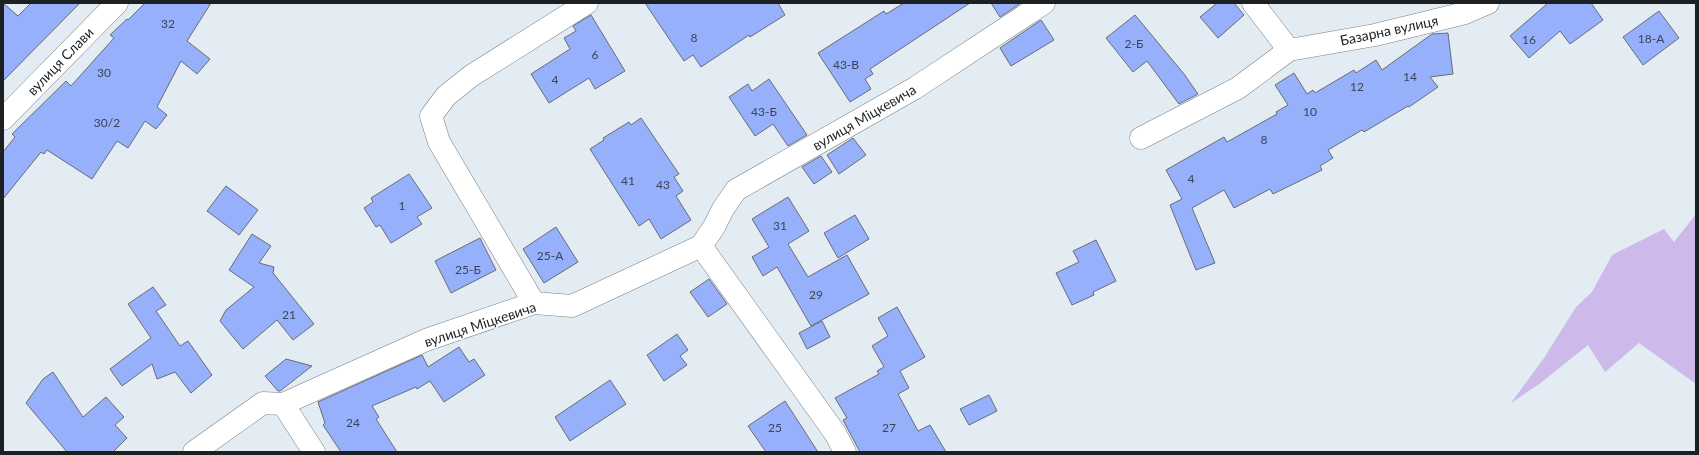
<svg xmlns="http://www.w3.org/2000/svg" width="1699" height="455" viewBox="0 0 1699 455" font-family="Lato,sans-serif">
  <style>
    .green { fill: #cdbaeb }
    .building { fill: #96b0fc; stroke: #696c74 }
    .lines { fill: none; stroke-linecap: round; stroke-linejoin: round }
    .minor-casing { stroke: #7a8288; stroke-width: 23 }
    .minor { stroke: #fff; stroke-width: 22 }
    .labels { text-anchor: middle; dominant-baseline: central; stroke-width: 3; stroke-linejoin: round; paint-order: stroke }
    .number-label { font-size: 12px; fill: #3b4458 }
    .street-label { font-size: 14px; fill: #1d2022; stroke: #fff }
  </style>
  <rect width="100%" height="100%" fill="#e3ecf2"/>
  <polygon class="green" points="1696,214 1696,384 1639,343 1605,372 1588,345 1538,385 1511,403 1544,358 1576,307 1592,292 1612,255 1664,229 1674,242"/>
  <g class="building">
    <polygon points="3,3 18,16 31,3 80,3 3,81"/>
    <polygon points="145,3 211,3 187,41 210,59 197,74 181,61 157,107 167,115 156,129 145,121 128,148 117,141 92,179 47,150 44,154 41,152 3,199 3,152 15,137 12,134 66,81 71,86 114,38 110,35 127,19 128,20"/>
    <polygon points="645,3 778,3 785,15 750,37 749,35 701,67 693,55 684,61"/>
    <polygon points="904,3 970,3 870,69 873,74 865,79 871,89 850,102 818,53 884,11 886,14"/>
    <polygon points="991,3 1021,3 1000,17"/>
    <polygon points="1217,3 1234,3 1244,15 1218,38 1200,17"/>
    <polygon points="1548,3 1591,3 1603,20 1570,44 1560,31 1529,58 1510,36"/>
    <polygon points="1659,11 1679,38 1643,65 1623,37"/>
    <polygon points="591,15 625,71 595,89 589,78 549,103 531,74 570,49 564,38 576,31 573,26"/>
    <polygon points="1135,15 1184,74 1198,94 1179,104 1147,61 1133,72 1106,38"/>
    <polygon points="1041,20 1054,40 1011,66 1000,48"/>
    <polygon points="1448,33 1453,74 1430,77 1438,87 1409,107 1408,106 1364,132 1362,130 1328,150 1333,158 1320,166 1322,170 1273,194 1270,189 1234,208 1224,190 1192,208 1215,263 1196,270 1170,205 1182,199 1166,170 1224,137 1227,142 1277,114 1276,112 1288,105 1275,85 1294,73 1307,94 1313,90 1315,93 1354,70 1356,73 1376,60 1382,70 1432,34"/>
    <polygon points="769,79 807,135 788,146 773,124 755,136 729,97 748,84 752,91"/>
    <polygon points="641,118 679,174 674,177 683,191 676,196 691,220 661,239 649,219 639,226 590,149 604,140 603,138 629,122 631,125"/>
    <polygon points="853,138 866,155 839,174 827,155"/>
    <polygon points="821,156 832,172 814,184 802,167"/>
    <polygon points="409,174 432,208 417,217 422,224 391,243 380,225 376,227 364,208 373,202 371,198"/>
    <polygon points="226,186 258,210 239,235 207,211"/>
    <polygon points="788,197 809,231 788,244 808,277 847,255 869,294 811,326 777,267 763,276 752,257 769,247 752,219"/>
    <polygon points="855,215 869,239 838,258 824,233"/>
    <polygon points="556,227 578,262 544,283 523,249"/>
    <polygon points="252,234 271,246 259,263 274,267 273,273 314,324 293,340 277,320 243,349 220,321 226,310 254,287 229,270"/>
    <polygon points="480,238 496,270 451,293 435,261"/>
    <polygon points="1096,240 1116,281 1093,292 1094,295 1072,305 1056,273 1079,262 1073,251"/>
    <polygon points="709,279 727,304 708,317 690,292"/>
    <polygon points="153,287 166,305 156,311 180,346 188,341 212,375 191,393 175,372 157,379 152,364 122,386 110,369 151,338 128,304"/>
    <polygon points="897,307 925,357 900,371 909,388 898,394 918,431 930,425 946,452 860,452 843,420 847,418 835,398 879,374 877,371 884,367 872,346 888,336 878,318"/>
    <polygon points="822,321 830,337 807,349 799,333"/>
    <polygon points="677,334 688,350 680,356 687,365 664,381 647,355"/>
    <polygon points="459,347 469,362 474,359 485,375 444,402 430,381 417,389 416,387 372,406 379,417 376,419 397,452 341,452 323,425 325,423 318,402 422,355 428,367"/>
    <polygon points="286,359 312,366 280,391 278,391 265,376"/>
    <polygon points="53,372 83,417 106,397 124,417 115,425 127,438 113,452 67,452 26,403 43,379"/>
    <polygon points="610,380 626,404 570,441 555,417"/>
    <polygon points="989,395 997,411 969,425 960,409"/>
    <polygon points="785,401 818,452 766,452 748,426"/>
  </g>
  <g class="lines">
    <g class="minor-casing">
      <g id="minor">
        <polyline points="1253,3 1289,50"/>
        <polyline points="3,119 117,3"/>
        <polyline points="1141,138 1238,88 1289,50 1375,35 1465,13 1488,3"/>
        <polyline points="701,246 835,433 845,452"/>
        <polyline points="534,303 439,142 431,116 446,96 471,76 587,3"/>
        <polyline points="283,404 426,340 534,303 572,306 701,246 714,227 723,209 736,190 915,88 1044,3"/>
        <polyline points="194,452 263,403 283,404 314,452"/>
      </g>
    </g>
    <use href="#minor" class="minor"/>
  </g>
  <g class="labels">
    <g class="number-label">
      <text x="168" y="23">32</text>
      <text x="694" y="37">8</text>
      <text x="1651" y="38">18-А</text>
      <text x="1529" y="39">16</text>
      <text x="1134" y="43">2-Б</text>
      <text x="595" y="54">6</text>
      <text x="846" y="64">43-В</text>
      <text x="104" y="72">30</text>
      <text x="1410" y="76">14</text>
      <text x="555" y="79">4</text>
      <text x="1357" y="86">12</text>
      <text x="764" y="111">43-Б</text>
      <text x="1310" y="111">10</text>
      <text x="107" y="122">30/2</text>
      <text x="1264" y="139">8</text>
      <text x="1191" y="178">4</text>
      <text x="628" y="180">41</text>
      <text x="663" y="184">43</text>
      <text x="402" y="205">1</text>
      <text x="780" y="225">31</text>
      <text x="550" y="255">25-А</text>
      <text x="468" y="269">25-Б</text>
      <text x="816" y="294">29</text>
      <text x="289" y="314">21</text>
      <text x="353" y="422">24</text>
      <text x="775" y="427">25</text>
      <text x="889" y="427">27</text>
    </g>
    <g class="street-label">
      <text transform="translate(1389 30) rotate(-12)">Базарна вулиця</text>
      <text transform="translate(60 61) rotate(-46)">вулиця Слави</text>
      <text transform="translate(864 117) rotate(-30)">вулиця Міцкевича</text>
      <text transform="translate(480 324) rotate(-18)">вулиця Міцкевича</text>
    </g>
  </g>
  <rect width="1699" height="455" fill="none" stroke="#1d2022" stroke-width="8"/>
</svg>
